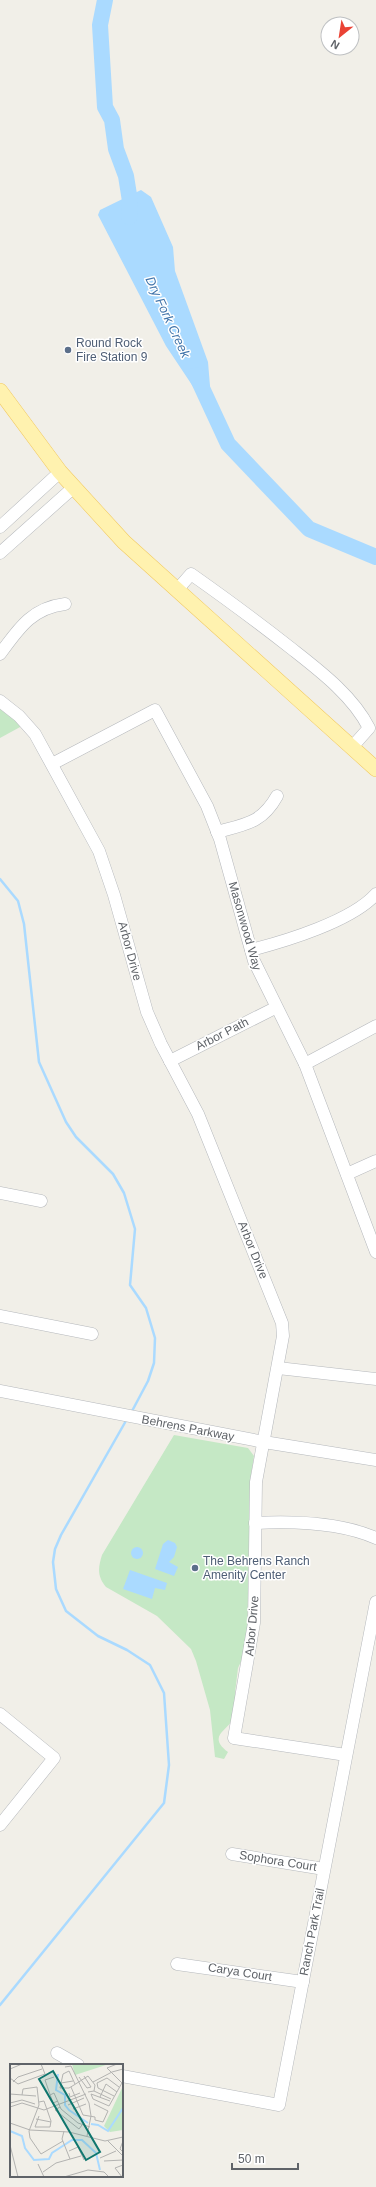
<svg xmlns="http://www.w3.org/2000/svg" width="376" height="2187" viewBox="0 0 376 2187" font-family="Helvetica,sans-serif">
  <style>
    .green { fill: #c5e8c5 }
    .water { fill: #aadaff }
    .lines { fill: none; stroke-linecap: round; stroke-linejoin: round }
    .stream { stroke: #aadaff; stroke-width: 2.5 }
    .river { stroke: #aadaff; stroke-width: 16 }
    .minor-casing { stroke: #b5b8bc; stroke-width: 13 }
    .major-casing { stroke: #f2c960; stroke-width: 16 }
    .minor { stroke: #fff; stroke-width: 12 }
    .major { stroke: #fff2af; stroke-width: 15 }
    .service-dot { fill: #5c6f8a; stroke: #fff; stroke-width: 1.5 }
    .labels { text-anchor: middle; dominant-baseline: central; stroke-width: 3; stroke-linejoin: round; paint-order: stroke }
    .service-label { font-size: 12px; fill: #4e5e75; stroke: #fff; text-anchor: start }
    .street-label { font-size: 12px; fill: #5f6368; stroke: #fff }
    .water-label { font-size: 13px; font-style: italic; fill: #4174aa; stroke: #fff }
    .inset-river { fill: none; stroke: #aadaff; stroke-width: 2 }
    .inset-road { fill: none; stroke: #b3b3b1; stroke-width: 1 }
    .view { fill: #0f766e; fill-opacity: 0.15; stroke: #0f766e; stroke-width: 2 }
    .inset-edge { fill: none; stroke: #5f6368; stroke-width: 2 }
  </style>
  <rect width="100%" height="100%" fill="#f1efe8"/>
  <g class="green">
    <polygon points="0,709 22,726 0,738"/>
    <path d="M 174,1435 L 248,1448 L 254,1456 L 250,1481 L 247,1649 L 238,1668 L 235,1693 L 237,1698 C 236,1704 236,1713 233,1719 C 227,1731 207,1736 228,1752 L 224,1759 L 215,1757 L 210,1710 L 196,1661 L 191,1649 L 157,1616 L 106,1587 C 97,1576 98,1568 102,1555 Z"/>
  </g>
  <g class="water">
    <polygon points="141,190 151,197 173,247 175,271 208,362 210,386 202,400 166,346 98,215 100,210"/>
    <polygon points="168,1540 175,1543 177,1547 174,1557 169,1562 178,1567 174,1576 155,1569 163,1544"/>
    <circle cx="137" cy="1553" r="6"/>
    <polygon points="130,1570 167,1583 165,1590 155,1588 152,1599 123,1589"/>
  </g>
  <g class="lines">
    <g class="stream">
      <polyline points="0,879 18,901 24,924 39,1062 66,1122 76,1137 113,1174 124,1193 135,1229 130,1285 146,1308 155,1338 154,1363 148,1381 131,1413"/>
      <polyline points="0,2005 164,1803 169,1765 164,1693 150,1665 127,1650 98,1636 66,1611 56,1589 53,1562 55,1549 61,1535 127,1419"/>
    </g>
    <g class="river">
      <polyline points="105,0 100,25 105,107 112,120 116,149 126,176 130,201 129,217"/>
      <polyline points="196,375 228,444 309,529 376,557"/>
    </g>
    <g class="minor-casing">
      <g id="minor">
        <polyline points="0,527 60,472"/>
        <polyline points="0,553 74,487"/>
        <path d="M 177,590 L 191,574 C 225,598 259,623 292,649 C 320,671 353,696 369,728 L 353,746"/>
        <path d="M 0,654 C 19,628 32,608 65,604"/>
        <polyline points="0,701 19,716 35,734 99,851 114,895 147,1012 161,1044 198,1114 282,1323 283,1336 256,1482 254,1623 234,1738 346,1755"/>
        <polyline points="52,764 155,710 207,806 220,839 254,961 305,1064 376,1252"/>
        <path d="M 217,832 C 246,824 262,823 277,796"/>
        <path d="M 251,950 C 286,941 352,921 376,894"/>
        <polyline points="170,1061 275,1008"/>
        <polyline points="305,1064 376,1026"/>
        <polyline points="347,1174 376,1161"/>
        <polyline points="0,1193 41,1201"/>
        <polyline points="0,1316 92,1334"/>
        <polyline points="278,1368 376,1379"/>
        <polyline points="0,1391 264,1442 376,1460"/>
        <path d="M 255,1523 C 294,1521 339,1522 376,1538"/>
        <polyline points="0,1714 54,1758 0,1825"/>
        <polyline points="232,1854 324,1869"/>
        <polyline points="177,1964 303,1982"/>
        <polyline points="57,2053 78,2065"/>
        <polyline points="122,2076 279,2105 376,1602"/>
      </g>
    </g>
    <g class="major-casing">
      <polyline id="major" points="0,391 60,472 124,542 376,769"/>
    </g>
    <use href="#minor" class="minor"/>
    <use href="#major" class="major"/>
  </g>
  <g class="service-dot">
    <circle cx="68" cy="350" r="4"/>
    <circle cx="195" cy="1568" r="4"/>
  </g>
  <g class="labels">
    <g class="service-label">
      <text x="76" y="343">Round Rock<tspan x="76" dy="14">Fire Station 9</tspan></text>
      <text x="203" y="1561">The Behrens Ranch<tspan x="203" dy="14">Amenity Center</tspan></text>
    </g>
    <g class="street-label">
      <text transform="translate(245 926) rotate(74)">Masonwood Way</text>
      <text transform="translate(130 951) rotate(75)">Arbor Drive</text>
      <text transform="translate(222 1034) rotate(-27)">Arbor Path</text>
      <text transform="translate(253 1250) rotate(68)">Arbor Drive</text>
      <text transform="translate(188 1428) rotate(11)">Behrens Parkway</text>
      <text transform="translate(252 1626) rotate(-85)">Arbor Drive</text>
      <text transform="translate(278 1861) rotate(9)">Sophora Court</text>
      <text transform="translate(312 1932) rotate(-79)">Ranch Park Trail</text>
      <text transform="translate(240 1972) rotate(9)">Carya Court</text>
    </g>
    <g class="water-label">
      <text transform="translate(168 317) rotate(65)">Dry Fork Creek</text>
    </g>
  </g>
  <g transform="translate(10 2064)">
    <rect width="113" height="113" fill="#f1efe8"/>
    <path d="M 62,0 L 99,0 L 65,11 ZM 113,22 L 113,66 L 100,68 L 94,62 Z" fill="#c5e8c5"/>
    <path class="inset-river" d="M 48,10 L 46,26 L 55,31 L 55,41 L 59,46 L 78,59M 81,60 L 88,61 L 98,67 L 113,44M 0,67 L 12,72 L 15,84 L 24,96 L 39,95 L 42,89 L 62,76 L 72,76 L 86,89 L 90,106"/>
    <path class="inset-road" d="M 107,0 L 97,4 L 112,19M 55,3 L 61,2 L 79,39 L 81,52 L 77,72M 0,5 L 12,0M 44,13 L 35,16 L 43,39 L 48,37M 69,13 L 77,24 L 81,23 L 74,12M 0,14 L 8,20 L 35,10 L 31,0M 3,18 L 8,13 L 32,5M 83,18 L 102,8 L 113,5M 51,19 L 63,17M 65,20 L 59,7 L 53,10 L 50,24 L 59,24 L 64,21 L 78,12 L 85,21 L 84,27M 27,23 L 29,41 L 19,67 L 20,74 L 31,90 L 53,77M 61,23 L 73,51 L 85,53M 78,28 L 84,27 L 101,35M 59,29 L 60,33 L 70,29M 0,30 L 26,32M 12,31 L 13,25 L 27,23M 40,31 L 44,29 L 51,45 L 68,59 L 80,63M 104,32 L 88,24 L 87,19 L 97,14 L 109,23M 90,33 L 96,20 L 107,28M 100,37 L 81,30 L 83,35 L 99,42 L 113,17M 29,38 L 34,37 L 41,57 L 40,63 L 25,63 L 29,52M 0,39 L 12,36 L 25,40M 84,40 L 98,47 L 93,58 L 85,56 L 85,53M 58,41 L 74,34M 0,43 L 12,39 L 34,46 L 76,30M 50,43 L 45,46 L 69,65 L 72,61M 63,45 L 76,40M 26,55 L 41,58M 0,59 L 20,66 L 59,68 L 95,77 L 113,73M 54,67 L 52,75 L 60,95M 98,77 L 113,92M 113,77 L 110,85 L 113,88M 0,81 L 8,113M 59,87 L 68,83 L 74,96M 90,94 L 106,87M 94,97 L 113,96M 28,100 L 34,113M 33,108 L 46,99 L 71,92M 54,113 L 78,106 L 94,108 L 99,113M 112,113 L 105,104 L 113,101"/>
    <path class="view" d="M 43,7 L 90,88 L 76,96 L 29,15 Z"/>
    <rect width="113" height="113" class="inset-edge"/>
  </g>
  <g transform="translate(340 36) rotate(210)"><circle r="19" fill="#ffffff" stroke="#bfc1c3"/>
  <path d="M0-3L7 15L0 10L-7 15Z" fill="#ea4335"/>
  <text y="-6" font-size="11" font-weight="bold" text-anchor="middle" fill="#5f6368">N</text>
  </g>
  <path d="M232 2163v6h66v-6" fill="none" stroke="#5f6368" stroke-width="2"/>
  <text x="238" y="2163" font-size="12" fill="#5f6368" stroke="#ffffff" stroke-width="3" paint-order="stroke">50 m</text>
</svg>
